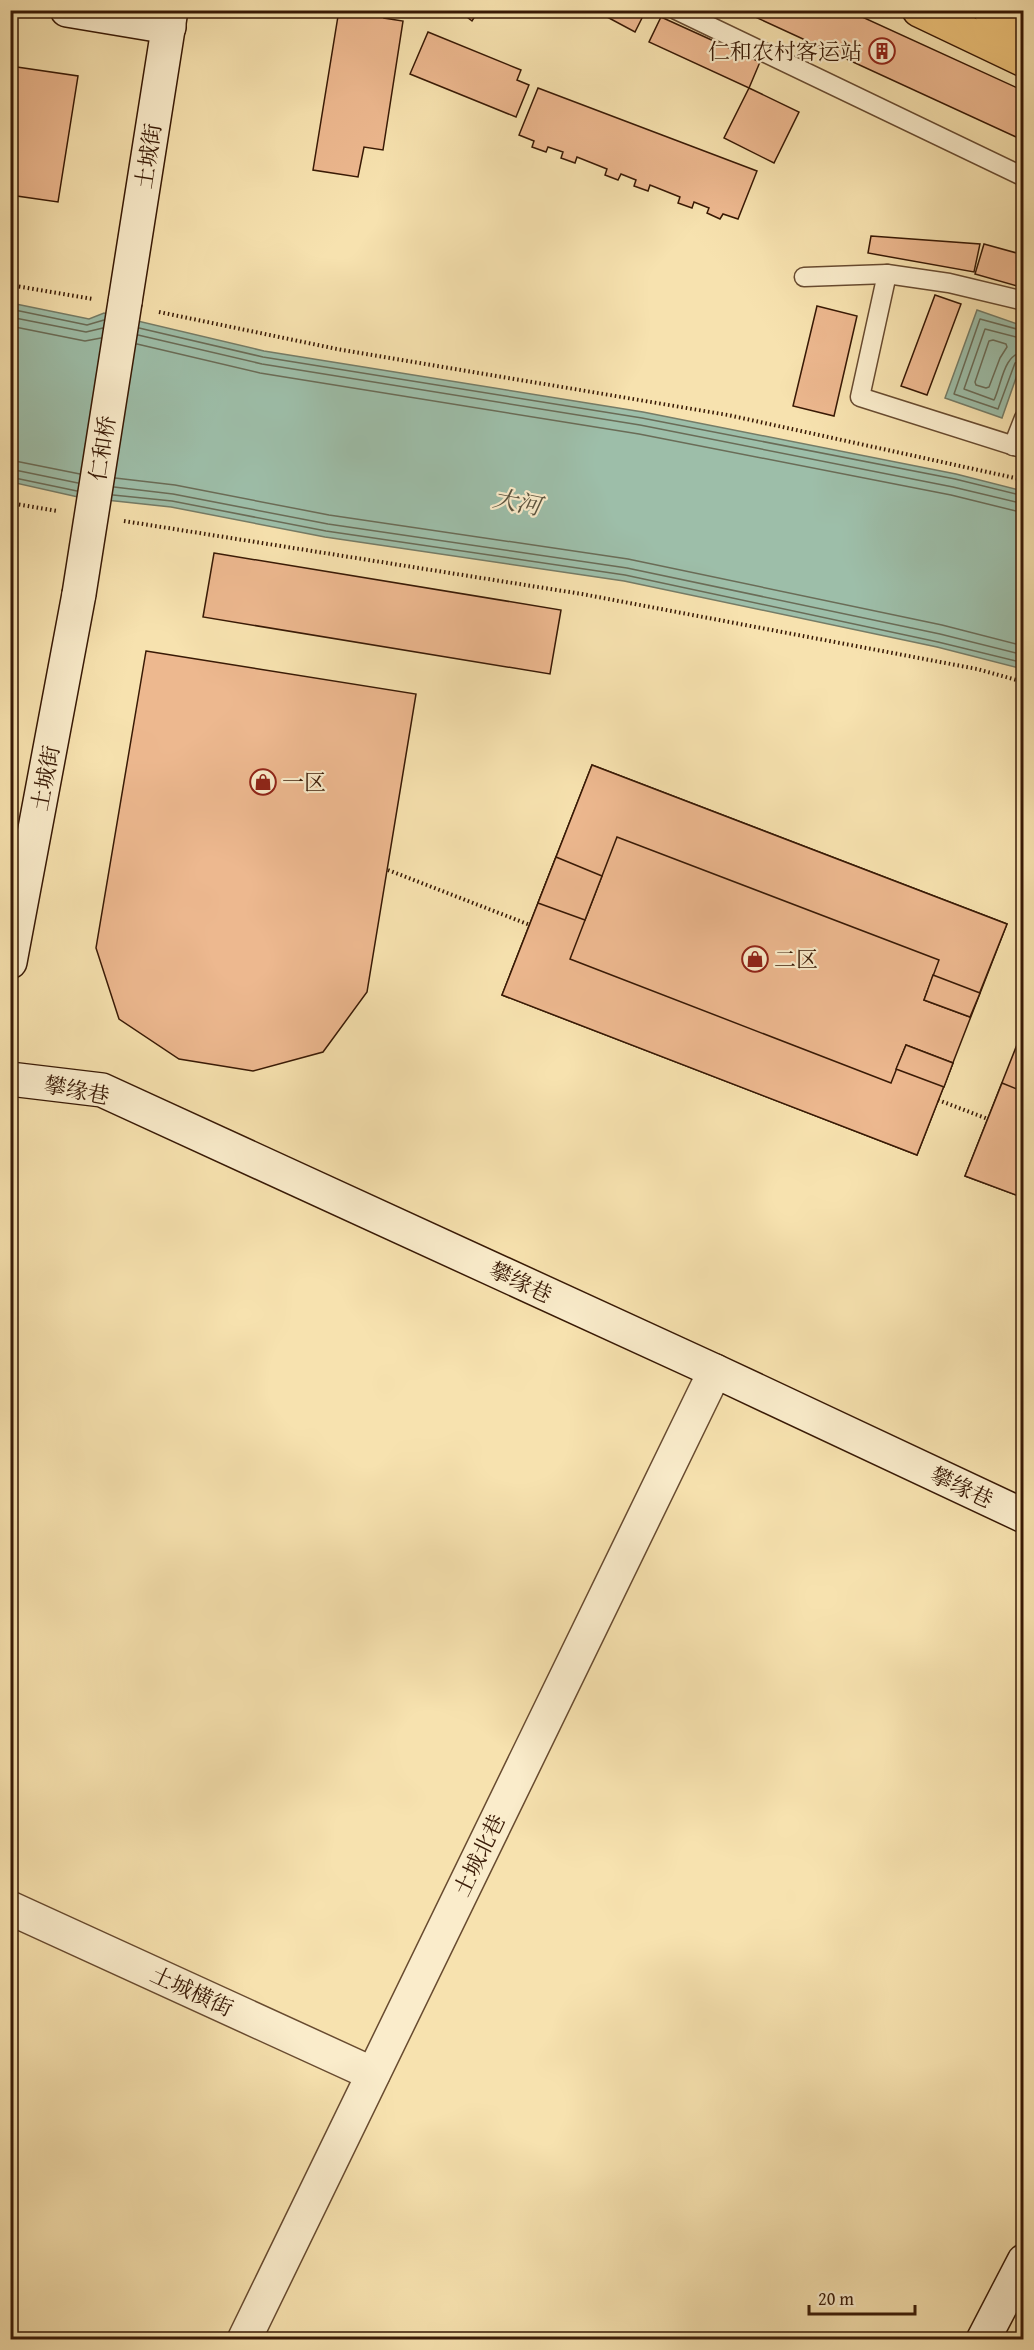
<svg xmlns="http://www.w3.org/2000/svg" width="1034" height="2350" viewBox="0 0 1034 2350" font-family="'Gentium Book Plus','Noto Serif SC',serif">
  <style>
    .water { fill: #9dbea9; stroke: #757c67; stroke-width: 1.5 }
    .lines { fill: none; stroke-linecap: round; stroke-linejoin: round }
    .shore { stroke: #6a6c57; stroke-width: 1.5 }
    .building { fill: #edb88f; stroke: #381905; stroke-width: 1.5 }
    .lane-casing { stroke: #684b30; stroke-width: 21 }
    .street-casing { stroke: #684b30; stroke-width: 36 }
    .secondary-casing { stroke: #381905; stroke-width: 36 }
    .primary-casing { stroke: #381905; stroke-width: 36 }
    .path { stroke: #381905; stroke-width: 4; stroke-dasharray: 1.5 3; stroke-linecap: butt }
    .lane { stroke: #faeccb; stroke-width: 18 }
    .street { stroke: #faeccb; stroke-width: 33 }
    .secondary { stroke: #faeccb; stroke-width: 33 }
    .primary { stroke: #ecc178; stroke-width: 33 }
    .secondary-bridge-casing { stroke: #381905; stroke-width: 36; stroke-linecap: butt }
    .secondary-bridge { stroke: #faeccb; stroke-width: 33 }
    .labels { text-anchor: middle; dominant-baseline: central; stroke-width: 4.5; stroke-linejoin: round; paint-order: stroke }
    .poi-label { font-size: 22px; fill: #381905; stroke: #faeccb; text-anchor: start }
    .street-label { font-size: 22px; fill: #381905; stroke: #faeccb }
    .water-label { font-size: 24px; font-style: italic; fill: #5b533e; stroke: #faeccb }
  </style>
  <rect width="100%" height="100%" fill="#f7e2af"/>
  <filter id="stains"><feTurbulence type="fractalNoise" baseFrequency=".00333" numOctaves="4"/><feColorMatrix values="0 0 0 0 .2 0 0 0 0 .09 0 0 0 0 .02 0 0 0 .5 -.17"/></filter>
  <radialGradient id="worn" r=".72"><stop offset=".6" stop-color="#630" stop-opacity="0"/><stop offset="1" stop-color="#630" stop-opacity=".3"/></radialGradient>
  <g class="water">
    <polygon points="11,303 89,319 104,313 264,351 643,412 956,474 1023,491 1023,669 937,647 624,581 325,537 171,507 78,497 11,482"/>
    <polygon points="977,310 1023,326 1023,358 1002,418 945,398"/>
  </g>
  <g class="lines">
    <g class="shore">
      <polyline points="10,309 87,325 104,320"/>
      <polyline points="10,317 86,332 103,328"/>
      <polyline points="10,326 85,341 101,338"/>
      <polyline points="139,328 263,357 642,418 955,479 1024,496"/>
      <polyline points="1024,331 980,319 954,394 998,409 1015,363 1024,360"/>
      <polyline points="138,335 262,364 640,425 953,487 1024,504"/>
      <path d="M 1024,339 L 985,329 L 964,389 L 994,400 C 1002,384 1003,354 1024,352"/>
      <polygon points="993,340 1006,344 1007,347 1000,358 989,387 986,388 976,385 975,382 989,341"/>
      <polyline points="137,344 260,373 639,434 951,495 1024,513"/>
      <polyline points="10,460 80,474"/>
      <polyline points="10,469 78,483"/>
      <polyline points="10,477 77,491"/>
      <polyline points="115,478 175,485 329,515 628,559 942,625 1024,646"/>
      <polyline points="114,487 173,494 328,524 627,568 940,634 1024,655"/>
      <polyline points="113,495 172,501 326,531 625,575 938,642 1024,663"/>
    </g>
  </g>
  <g class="building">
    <polygon points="339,10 385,10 384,18 403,21 383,150 364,147 358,177 313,170"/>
    <polygon points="458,10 479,10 472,21"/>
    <polygon points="594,10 646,10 635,32"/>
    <polygon points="740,10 847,10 1024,91 1024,122 1016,137"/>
    <polygon points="661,17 760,62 749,88 649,42"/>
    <polygon points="428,32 521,70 517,80 529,85 516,117 410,74"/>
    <polygon points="10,66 78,76 58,202 10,195 12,125 10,125"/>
    <polygon points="538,88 757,171 738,219 723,214 720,219 707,213 709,208 694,202 692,208 678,203 680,197 650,185 648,191 634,186 636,180 621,174 618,180 605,175 607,169 577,157 575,163 561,158 563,152 548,147 546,152 532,147 534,141 519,135"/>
    <polygon points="749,88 799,112 774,163 724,138"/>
    <polygon points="871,236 980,244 974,272 868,253"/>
    <polygon points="984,244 1024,255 1024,288 975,274"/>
    <polygon points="935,295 961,304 927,395 901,386"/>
    <polygon points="817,306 857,316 834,416 793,406"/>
    <polygon points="214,553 561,610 550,674 203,617"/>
    <polygon points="146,651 416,694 367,992 323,1052 253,1071 179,1059 119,1019 96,948"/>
    <polygon points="592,765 1007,924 917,1155 502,995"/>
    <polygon points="592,765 1007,924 970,1017 924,1000 939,960 617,837 602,876 570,959 891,1083 906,1045 953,1063 917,1155 502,995"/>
    <polygon points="556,857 602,876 585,920 538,903"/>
    <polygon points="933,975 980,993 970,1017 924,1000"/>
    <polygon points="1024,1027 1024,1198 965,1176"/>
    <polygon points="906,1045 953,1063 944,1087 896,1069"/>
    <polygon points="1002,1083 1024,1092 1024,1198 965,1176"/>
  </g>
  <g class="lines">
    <g class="lane-casing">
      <g id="lane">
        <polyline points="676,10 1024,177"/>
        <polyline points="887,274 860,397 1024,449"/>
        <polyline points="804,277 887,274 949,283 1024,301"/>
        <polyline points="1013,446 1024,418"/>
      </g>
    </g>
    <g class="street-casing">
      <g id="street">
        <polyline points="10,1908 373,2074"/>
        <polyline points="244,2340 715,1371"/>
      </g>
    </g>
    <g class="secondary-casing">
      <g id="secondary">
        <polyline points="67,10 169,27"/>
        <polyline points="125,302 171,10"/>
        <polyline points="10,962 79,594"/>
        <polyline points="10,1079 102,1090 715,1371 1024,1516"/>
        <polyline points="983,2340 1024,2261"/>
      </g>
    </g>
    <g class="primary-casing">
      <g id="primary">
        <polyline points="919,10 1024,60"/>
        <polyline points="990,10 1024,26"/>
      </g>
    </g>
    <g class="path">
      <polyline points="10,285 93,299"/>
      <polyline points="159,312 337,349 728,415 1024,480"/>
      <polyline points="10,503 57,511"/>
      <polyline points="124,521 582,594 977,669 1024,682"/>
      <polyline points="388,870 530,925"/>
      <polyline points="938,1100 988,1119"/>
    </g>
    <use href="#lane" class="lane"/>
    <use href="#street" class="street"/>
    <use href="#secondary" class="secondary"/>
    <use href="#primary" class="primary"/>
    <g class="secondary-bridge-casing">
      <polyline id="secondary-bridge" points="79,594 125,302"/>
    </g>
    <use href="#secondary-bridge" class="secondary-bridge"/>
  </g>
  <defs>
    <g id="building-ring" transform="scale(1.35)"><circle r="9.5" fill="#faeccb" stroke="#8f2418" stroke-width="1.5"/><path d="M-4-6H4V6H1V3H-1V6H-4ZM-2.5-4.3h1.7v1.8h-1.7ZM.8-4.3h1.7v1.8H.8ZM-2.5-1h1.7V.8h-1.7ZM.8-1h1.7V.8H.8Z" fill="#8f2418"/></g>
    <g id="shop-ring" transform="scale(1.35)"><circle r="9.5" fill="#faeccb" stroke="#8f2418" stroke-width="1.5"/><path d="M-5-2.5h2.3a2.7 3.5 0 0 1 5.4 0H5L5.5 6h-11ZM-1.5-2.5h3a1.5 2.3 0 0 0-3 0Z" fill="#8f2418"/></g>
  </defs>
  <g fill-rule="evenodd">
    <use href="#building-ring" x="882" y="51"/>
    <use href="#shop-ring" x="263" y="782"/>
    <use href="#shop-ring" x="755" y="959"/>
  </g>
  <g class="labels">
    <g class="poi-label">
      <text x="862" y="51" text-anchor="end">仁和农村客运站</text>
      <text x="282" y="782">一区</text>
      <text x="774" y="959">二区</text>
    </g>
    <g class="street-label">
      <text transform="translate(148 156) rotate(-81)">土城街</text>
      <text transform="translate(102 448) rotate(-81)">仁和桥</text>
      <text transform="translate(45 778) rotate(-79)">土城街</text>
      <text transform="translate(77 1090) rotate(11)">攀缘巷</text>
      <text transform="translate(521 1282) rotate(25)">攀缘巷</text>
      <text transform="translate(962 1487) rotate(25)">攀缘巷</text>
      <text transform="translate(479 1855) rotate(-64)">土城北巷</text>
      <text transform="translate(192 1991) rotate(25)">土城横街</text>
    </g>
    <g class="water-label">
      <text transform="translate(517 502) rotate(11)">大河</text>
    </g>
  </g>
  <rect width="1034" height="2350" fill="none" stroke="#f7e2af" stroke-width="36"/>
  <rect x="12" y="12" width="1010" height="2326" fill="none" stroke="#381905" stroke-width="3"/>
  <rect x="18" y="18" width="998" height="2314" fill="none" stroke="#381905" stroke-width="1.5"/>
  <path d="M809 2305v9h106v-9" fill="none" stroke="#381905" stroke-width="3"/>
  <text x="818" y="2305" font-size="18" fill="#381905" stroke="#faeccb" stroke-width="4.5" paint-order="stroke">20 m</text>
  <rect width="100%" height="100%" filter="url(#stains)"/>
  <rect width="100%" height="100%" fill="url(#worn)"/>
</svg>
